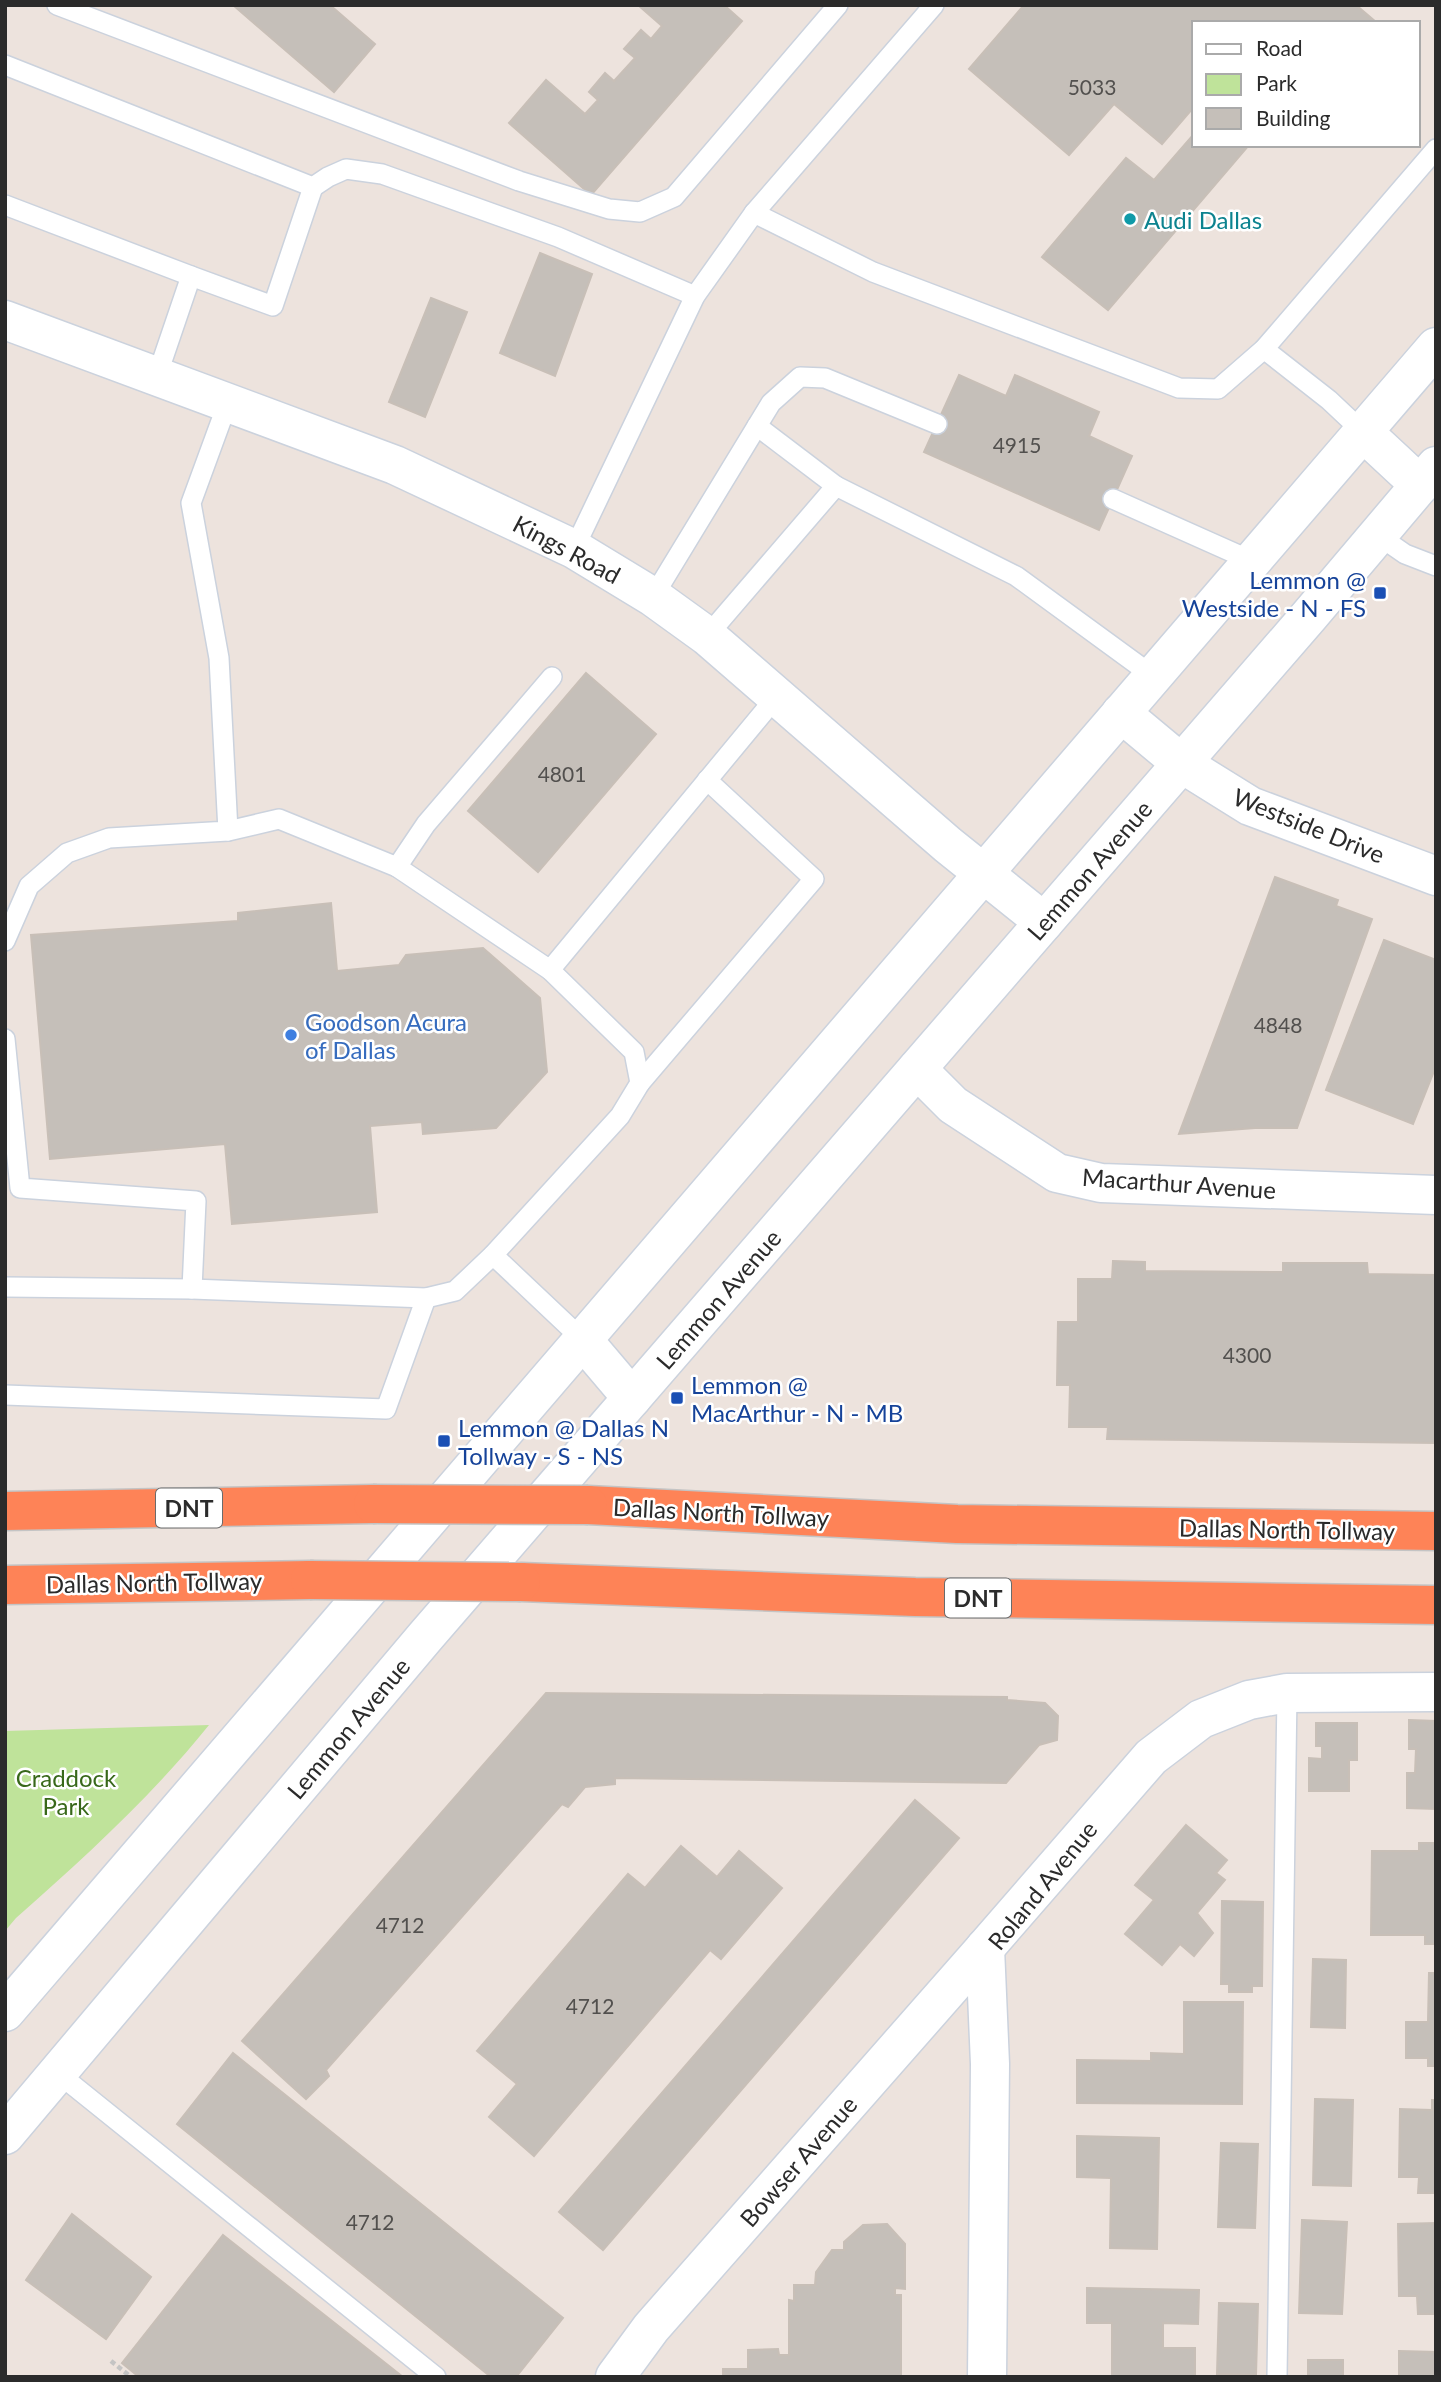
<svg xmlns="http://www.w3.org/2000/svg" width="1441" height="2382" viewBox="0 0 1441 2382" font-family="Lato,sans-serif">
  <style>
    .green { fill: #bfe39a }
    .building { fill: #c5bfb9; stroke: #c8bfb7; stroke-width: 2 }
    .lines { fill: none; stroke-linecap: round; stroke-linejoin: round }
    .service-casing { stroke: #cbd2dd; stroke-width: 22 }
    .minor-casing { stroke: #cbd2dd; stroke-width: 41 }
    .tertiary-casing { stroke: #cbd2dd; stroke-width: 41 }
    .secondary-casing { stroke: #cbd2dd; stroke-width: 41 }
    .motorway-casing { stroke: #c4c4c4; stroke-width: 41 }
    .path { stroke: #c4c4c4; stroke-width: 4.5; stroke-dasharray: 5 3.5; stroke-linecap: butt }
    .service { stroke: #fff; stroke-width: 19 }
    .minor { stroke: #fff; stroke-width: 38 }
    .tertiary { stroke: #fff; stroke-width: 38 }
    .secondary { stroke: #fff; stroke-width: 38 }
    .motorway { stroke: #fe8357; stroke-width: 38 }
    .motorway-bridge-casing { stroke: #c4c4c4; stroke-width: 41; stroke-linecap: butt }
    .motorway-bridge { stroke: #fe8357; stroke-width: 38 }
    .culture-dot { fill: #0f9aa8; stroke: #fff; stroke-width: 2.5 }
    .transit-dot { fill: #1a4fb4; stroke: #fff; stroke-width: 2.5 }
    .shop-dot { fill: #3f7fe0; stroke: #fff; stroke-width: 2.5 }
    .labels { text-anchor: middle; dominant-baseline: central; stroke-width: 5; stroke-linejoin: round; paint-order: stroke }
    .number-label { font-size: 21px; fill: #52504e }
    .shield { fill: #fff; stroke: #6b6b6b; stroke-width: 2 }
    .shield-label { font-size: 23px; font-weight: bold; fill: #2b2b2b }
    .culture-label { font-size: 24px; fill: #0d838f; stroke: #fff; text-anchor: start }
    .street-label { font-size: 24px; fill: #2b2b2b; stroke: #fff }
    .transit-label { font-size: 24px; fill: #164399; stroke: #fff; text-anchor: start }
    .shop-label { font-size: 24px; fill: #366cbe; stroke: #fff; text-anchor: start }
    .park-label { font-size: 24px; fill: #38681a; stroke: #fff }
  </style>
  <rect width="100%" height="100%" fill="#ede3dd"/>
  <path class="green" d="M 209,1725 C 152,1796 84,1858 16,1918 L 5,1931 L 5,1731 Z"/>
  <g class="building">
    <polygon points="233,5 330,5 375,44 334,92"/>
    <polygon points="638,5 724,5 742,21 591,195 509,123 546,80 585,114 598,100 589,92 605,73 614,81 635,58 624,49 641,30 651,39 662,26"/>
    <polygon points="1024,5 1356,5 1376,22 1194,23 1194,107 1162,144 1114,104 1069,155 969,69"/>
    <polygon points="1194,134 1194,145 1249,145 1108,310 1042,257 1126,158 1154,180"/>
    <polygon points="540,253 592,274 555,376 500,353"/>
    <polygon points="431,298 467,312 425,417 389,402"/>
    <polygon points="959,375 1006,396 1015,375 1099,412 1089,436 1132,456 1099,530 924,452"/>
    <polygon points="586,673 656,734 538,872 468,811"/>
    <polygon points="1275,877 1338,900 1336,906 1372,919 1297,1128 1255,1128 1179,1134"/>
    <polygon points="331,903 337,971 399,965 406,955 483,948 540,998 547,1072 496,1128 423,1134 422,1122 370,1126 377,1212 232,1224 225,1144 50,1159 31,935 238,921 238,913"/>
    <polygon points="1384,940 1436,960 1436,1066 1413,1124 1326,1090"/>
    <polygon points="1113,1261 1145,1262 1145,1271 1283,1272 1283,1263 1367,1263 1368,1274 1436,1275 1436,1443 1107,1439 1108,1427 1069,1427 1070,1385 1057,1385 1058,1322 1078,1322 1078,1279 1112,1279"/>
    <polygon points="546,1693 1007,1697 1007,1700 1045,1703 1058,1716 1057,1740 1039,1745 1006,1783 615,1778 615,1784 585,1787 568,1807 562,1804 326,2070 329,2076 306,2099 242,2041"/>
    <polygon points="1409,1720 1436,1721 1436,1809 1407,1808 1407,1773 1415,1773 1416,1749 1409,1749"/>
    <polygon points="1316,1723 1357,1723 1357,1760 1349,1760 1349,1791 1309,1791 1309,1758 1322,1759 1322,1746 1316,1746"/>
    <polygon points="915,1800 959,1838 603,2250 559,2212"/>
    <polygon points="1186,1825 1227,1860 1216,1873 1225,1880 1197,1913 1213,1933 1194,1956 1180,1944 1162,1965 1125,1934 1154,1900 1135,1885"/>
    <polygon points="1419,1843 1436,1843 1436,1944 1425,1944 1425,1935 1371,1935 1372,1851 1419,1851"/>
    <polygon points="681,1846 717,1877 739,1851 782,1888 721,1959 710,1950 534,2156 489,2117 517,2084 477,2051 628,1874 645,1888"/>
    <polygon points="1222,1901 1263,1902 1262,1986 1252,1986 1252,1992 1229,1992 1229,1984 1221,1984"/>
    <polygon points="1313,1959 1346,1960 1345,2028 1311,2027"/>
    <polygon points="1429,1973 1436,1973 1436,2066 1428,2066 1428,2058 1406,2058 1406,2022 1428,2022"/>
    <polygon points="1184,2002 1243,2002 1242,2104 1077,2103 1077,2060 1151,2061 1151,2053 1184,2054"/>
    <polygon points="233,2053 563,2318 516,2377 491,2377 177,2124"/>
    <polygon points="1315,2099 1353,2100 1351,2186 1313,2185"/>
    <polygon points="1432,2100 1436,2100 1436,2193 1418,2193 1419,2177 1399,2177 1400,2109 1432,2110"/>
    <polygon points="1077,2136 1159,2138 1157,2249 1110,2248 1111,2178 1077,2177"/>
    <polygon points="1221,2143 1258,2144 1255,2228 1218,2227"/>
    <polygon points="72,2214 151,2277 106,2339 26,2280"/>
    <polygon points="1302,2220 1347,2222 1342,2314 1299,2313"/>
    <polygon points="1436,2223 1436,2314 1418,2314 1417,2296 1399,2296 1398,2224"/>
    <polygon points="887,2224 905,2244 905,2289 895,2288 895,2295 901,2295 901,2377 723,2377 723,2369 748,2369 748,2350 778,2349 779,2355 789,2355 789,2300 794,2301 794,2285 815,2285 816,2272 832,2250 844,2250 844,2242 863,2225"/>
    <polygon points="223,2235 403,2377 139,2377 122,2363"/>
    <polygon points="1087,2288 1199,2290 1198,2324 1163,2323 1163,2348 1195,2348 1195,2377 1112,2377 1112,2323 1087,2323"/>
    <polygon points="1219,2303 1258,2304 1256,2375 1217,2374"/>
    <polygon points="1399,2351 1436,2352 1436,2377 1399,2377"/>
    <rect x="1308" y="2360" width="35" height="17"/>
  </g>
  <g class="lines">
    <g class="service-casing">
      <g id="service">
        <polyline points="57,5 519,181 609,209 640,212 674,197 838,5"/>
        <polyline points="5,65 313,187 328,177 346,169 382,174 558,237 695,296"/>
        <polyline points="5,205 191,276 157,376"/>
        <polyline points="754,213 873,272 1179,388 1218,389 1264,349 1436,149"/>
        <polyline points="191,276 273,306 313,187"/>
        <polyline points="1264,349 1329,400 1363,432"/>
        <polyline points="757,426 836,486"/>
        <polyline points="1113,499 1252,561"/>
        <polyline points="1379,536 1405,554 1436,566"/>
        <polyline points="574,549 695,296 754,213 934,5"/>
        <polyline points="653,597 771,403 800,377 825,378 937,424"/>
        <polyline points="707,636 836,486 1016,576 1153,676"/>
        <polyline points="228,831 279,819 397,867 550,970 777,696"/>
        <polyline points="397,867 426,824 552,677"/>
        <polyline points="5,941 29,886 67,853 109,838 228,831 219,658 191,503 228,402"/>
        <polyline points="550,970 634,1052 640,1083 620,1116 493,1255 582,1339"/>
        <polyline points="5,1039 20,1188 196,1201 192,1289"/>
        <polyline points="640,1083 814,879 707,780"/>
        <polyline points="5,1287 192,1289 426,1298 455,1291 493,1255"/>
        <polyline points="5,1395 386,1409 426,1298"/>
        <polyline points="59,2074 436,2377"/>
        <polyline points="1277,2377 1287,1693"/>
      </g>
    </g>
    <g class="minor-casing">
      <g id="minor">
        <polyline points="5,320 395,465 574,549 653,597 707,636 948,845 1044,922"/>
        <polyline points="917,1069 953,1105 1057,1173 1101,1183 1436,1195"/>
        <polyline points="985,1948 990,2064 987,2377"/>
        <polyline points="615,2377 651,2328 985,1948"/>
      </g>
    </g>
    <g class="tertiary-casing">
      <g id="tertiary">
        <polyline points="1121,713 1181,763 1250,806 1436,876"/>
        <polyline points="985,1948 1151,1757 1201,1719 1249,1700 1287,1693 1436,1692"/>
      </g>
    </g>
    <g class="secondary-casing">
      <g id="secondary">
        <polyline points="1363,432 1420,485"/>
        <polyline points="582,1339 632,1398"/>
        <polyline points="5,2012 1436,347"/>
        <polyline points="5,2135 425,1637 1310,615 1436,466"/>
      </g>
    </g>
    <g class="motorway-casing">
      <g id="motorway">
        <polyline points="588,1505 957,1524 1436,1531"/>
        <polyline points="5,1511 373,1504"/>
        <polyline points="521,1582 915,1597 1436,1605"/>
        <polyline points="5,1585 310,1580"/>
      </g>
    </g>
    <polyline class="path" points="111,2361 131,2377"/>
    <use href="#service" class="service"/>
    <use href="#minor" class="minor"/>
    <use href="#tertiary" class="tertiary"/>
    <use href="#secondary" class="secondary"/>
    <use href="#motorway" class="motorway"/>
    <g class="motorway-bridge-casing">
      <g id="motorway-bridge">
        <polyline points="373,1504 588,1505"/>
        <polyline points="310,1580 521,1582"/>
      </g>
    </g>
    <use href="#motorway-bridge" class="motorway-bridge"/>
  </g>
  <circle class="culture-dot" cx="1130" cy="219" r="7"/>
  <g class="transit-dot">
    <rect x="1373" y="586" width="14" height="14" rx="3.5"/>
    <rect x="670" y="1391" width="14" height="14" rx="3.5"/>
    <rect x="437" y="1434" width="14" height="14" rx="3.5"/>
  </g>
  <circle class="shop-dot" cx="291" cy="1035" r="7"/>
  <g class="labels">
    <g class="number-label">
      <text x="1092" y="86">5033</text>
      <text x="1017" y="444">4915</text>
      <text x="562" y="773">4801</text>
      <text x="1278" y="1024">4848</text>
      <text x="1247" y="1354">4300</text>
      <text x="400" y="1924">4712</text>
      <text x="590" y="2005">4712</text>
      <text x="370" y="2221">4712</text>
    </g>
    <g class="shield">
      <rect x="156" y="1488.5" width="66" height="39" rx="5"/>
      <rect x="945" y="1578.5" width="66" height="39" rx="5"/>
    </g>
    <g class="shield-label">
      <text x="189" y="1508">DNT</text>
      <text x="978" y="1598">DNT</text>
    </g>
    <g class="culture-label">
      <text x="1144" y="219">Audi Dallas</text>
    </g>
    <g class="street-label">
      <text transform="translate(567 549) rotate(28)">Kings Road</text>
      <text transform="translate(1309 825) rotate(22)">Westside Drive</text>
      <text transform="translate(1089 870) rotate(-49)">Lemmon Avenue</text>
      <text transform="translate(1179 1183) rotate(4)">Macarthur Avenue</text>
      <text transform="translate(718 1299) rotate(-49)">Lemmon Avenue</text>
      <text transform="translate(721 1512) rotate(3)">Dallas North Tollway</text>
      <text transform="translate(1287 1529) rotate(1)">Dallas North Tollway</text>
      <text transform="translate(154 1582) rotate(-1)">Dallas North Tollway</text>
      <text transform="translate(348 1728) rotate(-50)">Lemmon Avenue</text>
      <text transform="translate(1042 1885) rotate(-51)">Roland Avenue</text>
      <text transform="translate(798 2161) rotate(-49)">Bowser Avenue</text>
    </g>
    <g class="transit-label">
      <text x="1366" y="579" text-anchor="end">Lemmon @<tspan x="1366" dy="28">Westside - N - FS</tspan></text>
      <text x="691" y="1384">Lemmon @<tspan x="691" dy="28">MacArthur - N - MB</tspan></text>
      <text x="458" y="1427">Lemmon @ Dallas N<tspan x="458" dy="28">Tollway - S - NS</tspan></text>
    </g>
    <g class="shop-label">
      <text x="305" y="1021">Goodson Acura<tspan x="305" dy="28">of Dallas</tspan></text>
    </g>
    <g class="park-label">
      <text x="66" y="1777">Craddock<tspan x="66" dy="28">Park</tspan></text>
    </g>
  </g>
  <rect width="1441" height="2382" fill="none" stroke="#2b2b2b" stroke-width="14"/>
  <rect x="1192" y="21" width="228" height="126" fill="#ffffff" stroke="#aaaaaa" stroke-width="2"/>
  <rect x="1206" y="44" width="35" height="10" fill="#ffffff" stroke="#aaaaaa" stroke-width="2"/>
  <text x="1256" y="56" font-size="21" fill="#2b2b2b">Road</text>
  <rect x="1206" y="74" width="35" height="21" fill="#bfe39a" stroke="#aaaaaa" stroke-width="2"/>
  <text x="1256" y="91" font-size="21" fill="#2b2b2b">Park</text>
  <rect x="1206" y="108" width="35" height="21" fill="#c5bfb9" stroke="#aaaaaa" stroke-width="2"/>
  <text x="1256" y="126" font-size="21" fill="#2b2b2b">Building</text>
</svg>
